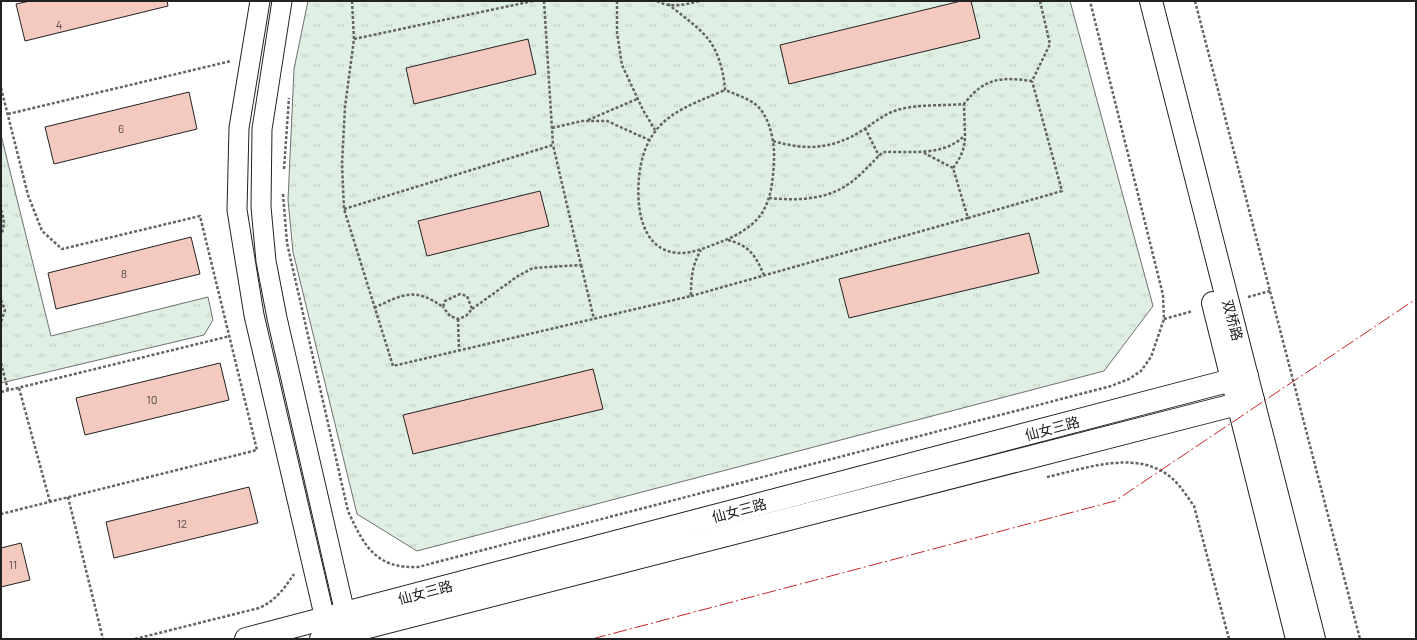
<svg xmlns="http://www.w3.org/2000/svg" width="1417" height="640" viewBox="0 0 1417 640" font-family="Barlow,'Noto Sans SC',sans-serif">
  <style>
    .grass { fill: url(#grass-tufts); stroke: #6f6f6f }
    .building { fill: #f3c9c0; stroke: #222 }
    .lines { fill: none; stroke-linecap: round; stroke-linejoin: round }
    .street-casing { stroke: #222; stroke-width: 21 }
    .secondary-casing { stroke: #222; stroke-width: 24 }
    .path { stroke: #646464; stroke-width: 2.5; stroke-dasharray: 3 2; stroke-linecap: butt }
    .street { stroke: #fff; stroke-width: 19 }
    .secondary { stroke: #fff; stroke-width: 22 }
    .power { stroke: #c62828; stroke-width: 1; stroke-dasharray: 14 3 2 3; stroke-linecap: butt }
    .labels { text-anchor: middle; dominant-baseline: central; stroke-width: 3; stroke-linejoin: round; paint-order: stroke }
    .number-label { font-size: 12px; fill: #564c4a }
    .street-label { font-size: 14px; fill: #222; stroke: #fff }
  </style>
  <defs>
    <pattern id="grass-tufts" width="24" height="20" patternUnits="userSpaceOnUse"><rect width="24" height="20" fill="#e0efe3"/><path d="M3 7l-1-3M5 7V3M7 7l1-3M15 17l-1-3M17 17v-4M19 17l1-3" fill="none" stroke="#c0cdc2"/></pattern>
  </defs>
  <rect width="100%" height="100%" fill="#fff"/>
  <g class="grass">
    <polygon points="308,1 1070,1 1153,306 1104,371 417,551 357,514 293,252 288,200 294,69"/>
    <polygon points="1,135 51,336 208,297 213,320 204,335 1,383"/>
  </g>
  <g class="building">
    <polygon points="30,1 167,1 168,6 25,41 16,4"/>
    <polygon points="961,1 971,1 980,38 789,84 780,45"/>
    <polygon points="528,39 536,74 414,104 406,68"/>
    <polygon points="189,92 197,129 54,164 45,127"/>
    <polygon points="540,191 549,226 427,256 418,221"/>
    <polygon points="1029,233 1039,273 849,318 839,279"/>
    <polygon points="191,237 200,274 56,309 48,273"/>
    <polygon points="220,363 229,400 85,435 76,398"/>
    <polygon points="593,369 603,409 413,454 403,415"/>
    <polygon points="249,487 258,523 114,558 106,522"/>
    <polygon points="21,543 30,580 1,587 1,548"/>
  </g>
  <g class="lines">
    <g class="street-casing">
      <g id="street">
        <polyline points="260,1 239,128 237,210 254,315 325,619"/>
        <polyline points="282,1 262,129 261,207 266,261 277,318 345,613"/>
      </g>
    </g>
    <g class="secondary-casing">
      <g id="secondary">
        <polyline points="1151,1 1314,639"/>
        <polyline points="1213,303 1297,639"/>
        <polyline points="246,639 1247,376"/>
        <polyline points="321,639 1253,400"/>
      </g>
    </g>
    <g class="path">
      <polyline points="352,1 354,39"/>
      <path d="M 533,1 L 354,39 L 345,107 L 342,164 L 344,209 L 393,366 L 691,296 C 691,278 692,265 701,250"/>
      <polyline points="617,1 617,33 622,65 643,110 655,130"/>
      <path d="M 657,1 C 669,8 686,5 699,1"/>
      <polyline points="1195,1 1360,639"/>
      <path d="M 668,4 C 681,15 698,26 709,40 C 719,53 724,74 725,90 C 735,94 747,98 755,104 C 770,115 775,144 774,160 C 773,178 772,197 762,213 C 752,228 734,237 718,243 C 705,248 690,254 677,253 C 636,249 635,194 641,164 C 651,116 686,107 725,90"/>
      <polyline points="1,88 28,195 42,231 62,249 200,216 257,450 1,514"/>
      <polyline points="8,114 231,61"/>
      <polyline points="588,120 637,99"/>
      <polyline points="552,128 582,121 607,121 649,140"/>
      <polyline points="865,128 879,156"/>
      <path d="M 773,141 C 808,151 833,149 863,130 C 875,122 887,112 901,109 C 921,104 943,106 964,104 C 985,77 1001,77 1032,81 L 1050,44 L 1040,1"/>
      <path d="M 953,168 C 961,157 965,149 965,135"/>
      <polyline points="284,169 289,98"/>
      <path d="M 283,194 L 287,243 L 348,511 C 364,546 376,569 418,567 L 1111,386 L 1129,379 L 1141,371 L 1151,357 L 1164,319 L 1163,295 L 1090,1"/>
      <path d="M 769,198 C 798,201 830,200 854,180 C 864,172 873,161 883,152 C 910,151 944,157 965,135 L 964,104"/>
      <polyline points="344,209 553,145 544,1"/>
      <path d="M 1,210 C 4,218 5,226 1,235"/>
      <polyline points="968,218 1062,191 1032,81"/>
      <path d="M 728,240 C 750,246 755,255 764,275"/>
      <polyline points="581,265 594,319"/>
      <polyline points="691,296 968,218 953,168 924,153"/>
      <polyline points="1248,297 1270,291"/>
      <polyline points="1,300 5,310 1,322"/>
      <path d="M 374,308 C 403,294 415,287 443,307 L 445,301 L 460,294 L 467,296 L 472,309 L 466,316 L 458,319 L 450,316 L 443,307"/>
      <polyline points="472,309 518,276 533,268 581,265 553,145"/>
      <polyline points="458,319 459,350"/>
      <polyline points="1164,319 1193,311"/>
      <polyline points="1,363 8,390"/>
      <polyline points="19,388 50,502"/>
      <polyline points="1,392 230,336"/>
      <path d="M 1047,477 C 1084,469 1133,450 1168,475 C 1179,483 1186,495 1194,506 L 1229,639"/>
      <polyline points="68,497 103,639"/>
      <path d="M 135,639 L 259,608 C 275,601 284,589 294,574"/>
    </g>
    <use href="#street" class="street"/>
    <use href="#secondary" class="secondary"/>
    <polyline class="power" points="592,639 1115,501 1416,299"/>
  </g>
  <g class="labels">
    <g class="number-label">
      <text x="59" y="24">4</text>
      <text x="121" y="128">6</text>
      <text x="124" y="273">8</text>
      <text x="152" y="399">10</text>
      <text x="182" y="523">12</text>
      <text x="13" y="564">11</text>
    </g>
    <g class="street-label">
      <text transform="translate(1233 320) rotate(75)">双桥路</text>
      <text transform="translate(1052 428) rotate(-15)">仙女三路</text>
      <text transform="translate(739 510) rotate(-15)">仙女三路</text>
      <text transform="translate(425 592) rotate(-15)">仙女三路</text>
    </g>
  </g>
  <rect width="1417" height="640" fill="none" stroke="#222222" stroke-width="4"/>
</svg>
